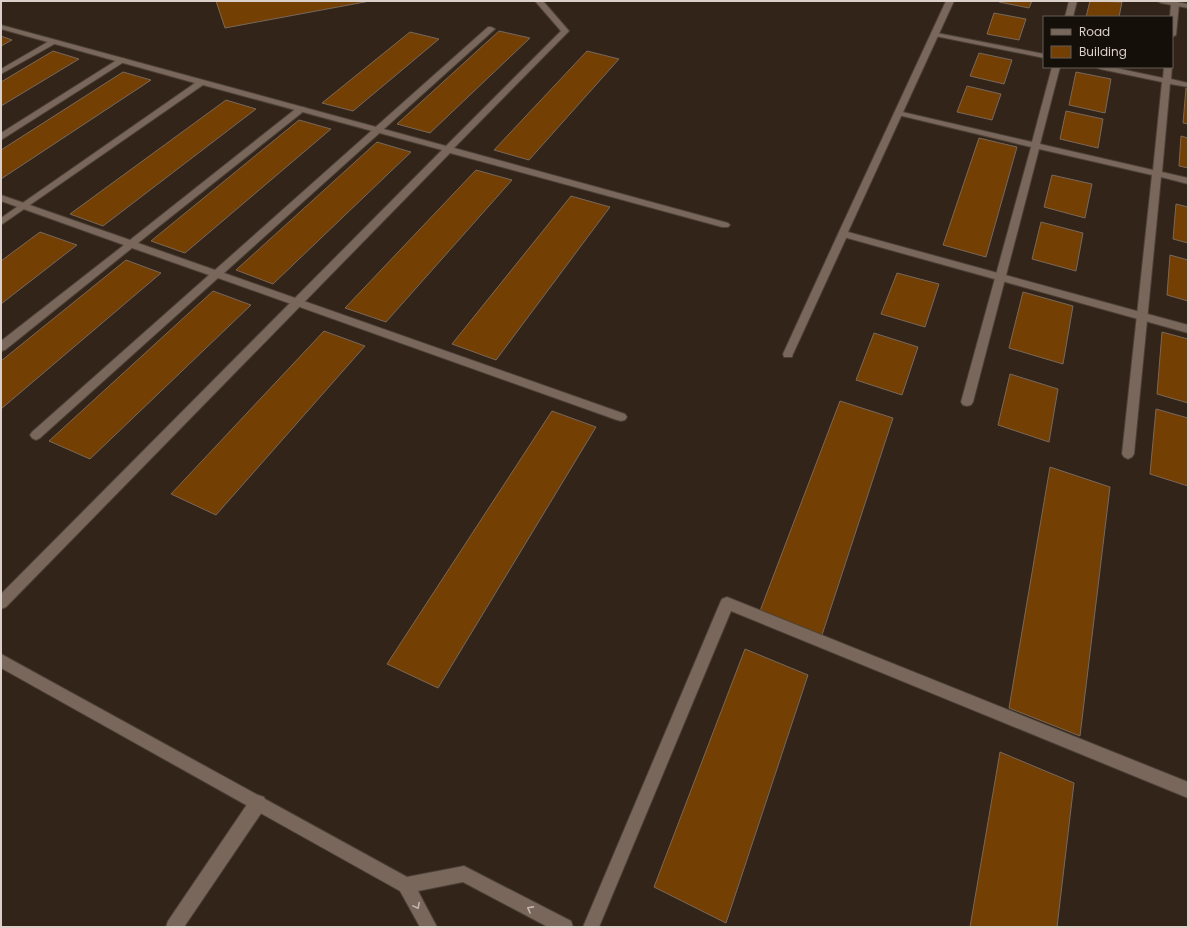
<svg xmlns="http://www.w3.org/2000/svg" width="1189" height="928" viewBox="0 0 1189 928" font-family="Poppins,sans-serif">
  <style>
    .building { fill: #743f03; stroke: #78685b }
    .lines { fill: none; stroke-linecap: round; stroke-linejoin: round }
    .lane-casing { stroke: #4c4037; stroke-width: 2 }
    .street-casing { stroke: #4c4037; stroke-width: 2 }
    .secondary-casing { stroke: #4c4037; stroke-width: 2 }
    .lane { fill: #78675a; fill-rule: evenodd }
    .street { fill: #78675a; fill-rule: evenodd }
    .secondary { fill: #78675a; fill-rule: evenodd }
    .oneway { stroke: #c2b6ae }
  </style>
  <rect width="100%" height="100%" fill="#322419"/>
  <g class="building">
    <polygon points="216,1 370,1 225,28"/>
    <polygon points="1000,1 1032,1 1029,8 999,2"/>
    <polygon points="1090,1 1122,2 1119,17 1086,17"/>
    <polygon points="994,13 1026,19 1019,40 987,34"/>
    <polygon points="499,31 530,38 430,133 397,124"/>
    <polygon points="410,32 439,39 353,111 322,103"/>
    <polygon points="1,36 12,40 1,46"/>
    <polygon points="53,51 79,59 1,106 1,82"/>
    <polygon points="587,51 619,59 529,160 494,150"/>
    <polygon points="979,53 1012,60 1004,84 970,76"/>
    <polygon points="123,72 151,80 1,179 1,150"/>
    <polygon points="1076,72 1111,79 1105,113 1069,105"/>
    <polygon points="967,86 1001,94 992,120 957,112"/>
    <polygon points="1186,88 1188,89 1188,124 1183,123"/>
    <polygon points="226,100 256,109 103,226 70,214"/>
    <polygon points="1066,111 1103,119 1098,148 1060,139"/>
    <polygon points="299,120 331,129 185,253 151,241"/>
    <polygon points="1181,136 1188,138 1188,168 1179,166"/>
    <polygon points="979,138 1017,147 986,257 943,245"/>
    <polygon points="377,142 411,152 273,284 236,270"/>
    <polygon points="476,170 512,180 386,322 345,308"/>
    <polygon points="1052,175 1092,184 1085,218 1044,207"/>
    <polygon points="571,196 610,207 496,360 452,344"/>
    <polygon points="1176,204 1188,207 1188,243 1173,239"/>
    <polygon points="1041,222 1083,233 1076,271 1032,259"/>
    <polygon points="40,232 77,245 1,304 1,261"/>
    <polygon points="1170,255 1188,260 1188,301 1167,295"/>
    <polygon points="126,260 161,273 1,409 1,361"/>
    <polygon points="897,273 939,284 925,327 881,314"/>
    <polygon points="213,291 251,305 90,459 49,441"/>
    <polygon points="1023,292 1073,306 1063,364 1009,348"/>
    <polygon points="324,331 365,346 216,515 171,494"/>
    <polygon points="1162,332 1188,339 1188,403 1157,394"/>
    <polygon points="874,333 918,347 902,395 856,380"/>
    <polygon points="1010,374 1058,389 1049,442 998,425"/>
    <polygon points="840,401 893,418 822,635 760,611"/>
    <polygon points="1156,409 1188,418 1188,486 1150,474"/>
    <polygon points="552,411 596,427 438,688 387,664"/>
    <polygon points="1050,467 1110,487 1080,736 1009,708"/>
    <polygon points="745,649 808,675 726,923 654,887"/>
    <polygon points="1000,752 1074,783 1057,927 970,927"/>
  </g>
  <g class="lines">
    <g class="lane-casing">
      <g id="lane">
        <polygon points="1069,1 1077,1 1073,17 1065,17"/>
        <polygon points="1175,2 1179,4 1176,35 1172,37 1172,17 1170,17 1171,4"/>
        <polygon points="488,27 491,27 495,29 224,273 625,414 627,417 625,420 621,421 617,420 218,278 40,438 36,440 32,438 30,435 32,432 209,275 132,248 5,350 1,351 1,341 124,245 1,201 1,195 130,240 298,107 304,107 304,111 138,243 215,270"/>
        <polygon points="932,32 1044,54 1044,58 935,36 931,34"/>
        <polygon points="51,40 57,40 58,42 1,74 1,69"/>
        <polygon points="120,58 123,58 127,60 1,140 1,133"/>
        <polygon points="1052,67 1060,67 1040,144 1153,170 1162,82 1100,69 1096,67 1111,67 1163,78 1164,67 1172,67 1171,79 1188,83 1188,87 1170,84 1162,172 1188,178 1188,184 1161,177 1134,454 1132,457 1128,459 1124,457 1122,454 1152,175 1039,149 973,402 971,405 967,406 963,405 961,402 1031,147 898,115 894,113 898,111 1032,142"/>
        <polygon points="843,231 848,234 793,354 792,357 784,357 783,354 838,234"/>
        <polygon points="258,795 264,797 266,803 264,809 184,927 166,927 168,921 252,797"/>
      </g>
    </g>
    <g class="street-casing">
      <g id="street">
        <polygon points="535,1 543,1 569,31 454,148 728,223 730,225 728,227 722,227 450,153 6,607 1,609 1,594 442,150 203,85 1,225 1,218 195,83 1,29 1,25 446,146 561,31"/>
        <polygon points="946,1 954,1 848,232 1188,325 1188,333 840,236 838,234"/>
        <polygon points="1157,1 1172,1 1188,4 1188,8 1161,3"/>
        <polygon points="727,597 1188,782 1188,798 731,611 599,927 583,927 720,603 722,599"/>
      </g>
    </g>
    <g class="secondary-casing">
      <polygon id="secondary" points="1,654 407,877 464,866 571,921 573,927 548,927 463,882 418,891 437,927 420,927 400,891 1,668"/>
    </g>
    <use href="#lane" class="lane"/>
    <use href="#street" class="street"/>
    <use href="#secondary" class="secondary"/>
  </g>
  <defs><path id="oneway-chevron" d="M-2-3.5L2.5 0L-2 3.5" fill="none" stroke-width="1.6" stroke-linecap="round" stroke-linejoin="round"/></defs>
  <g class="oneway">
    <use href="#oneway-chevron" transform="translate(417 906) rotate(62)"/>
    <use href="#oneway-chevron" transform="translate(530 909) rotate(-152)"/>
  </g>
  <rect width="1189" height="928" fill="none" stroke="#dbd1ca" stroke-width="4"/>
  <rect x="1043" y="16" width="130" height="52" fill="#150f0a" stroke="#645d57"/>
  <rect x="1051" y="29" width="20" height="6" fill="#78675a" stroke="#645d57"/>
  <text x="1079" y="36" font-size="12" fill="#dbd1ca">Road</text>
  <rect x="1051" y="46" width="20" height="12" fill="#743f03" stroke="#645d57"/>
  <text x="1079" y="56" font-size="12" fill="#dbd1ca">Building</text>
</svg>
